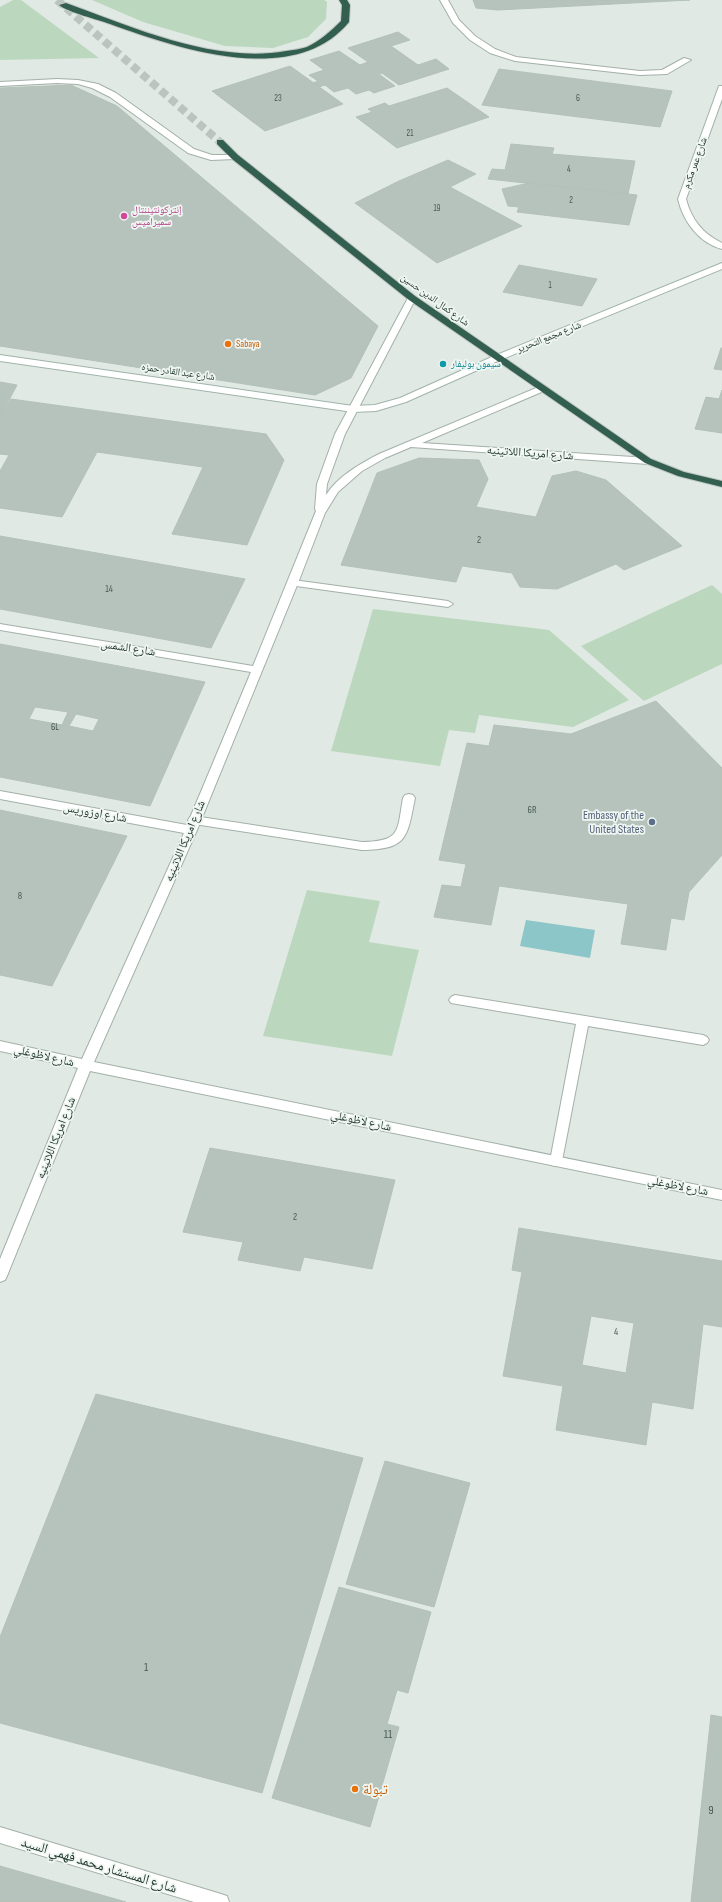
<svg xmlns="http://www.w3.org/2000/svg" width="722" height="1902" viewBox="0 0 722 1902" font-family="'Sofia Sans Condensed','Noto Naskh Arabic',sans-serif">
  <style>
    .green { fill: #bbd8bf }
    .water { fill: #8dc6c8 }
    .building { fill: #b5c3bc; stroke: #b3c1b9; fill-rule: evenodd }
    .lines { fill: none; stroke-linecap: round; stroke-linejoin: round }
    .highway-tunnel { stroke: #bac5bf; stroke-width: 8; stroke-dasharray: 8 4.5; stroke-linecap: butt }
    .lane-casing { stroke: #a3b0a9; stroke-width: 2 }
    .street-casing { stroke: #a3b0a9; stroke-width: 2 }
    .secondary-casing { stroke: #a0b3aa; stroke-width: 2 }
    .highway-casing { stroke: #c1c7c5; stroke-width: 2 }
    .lane { fill: #fff; fill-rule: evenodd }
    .street { fill: #fff; fill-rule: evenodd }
    .secondary { fill: #fff; fill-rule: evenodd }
    .highway { fill: #325f50; fill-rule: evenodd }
    .hotel-dot { fill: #d1479c; stroke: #eff6f2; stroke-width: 1.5 }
    .food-dot { fill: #e8710a; stroke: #eff6f2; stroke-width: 1.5 }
    .culture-dot { fill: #0f9aa8; stroke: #eff6f2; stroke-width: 1.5 }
    .service-dot { fill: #5c6f8a; stroke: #eff6f2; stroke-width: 1.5 }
    .labels { text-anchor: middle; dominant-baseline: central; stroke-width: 3.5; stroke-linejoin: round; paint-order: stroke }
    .far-number-label { font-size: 9px; fill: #475a52 }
    .far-street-label { font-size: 10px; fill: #22372f; stroke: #eff6f2 }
    .far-hotel-label { font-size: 10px; fill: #b23c85; stroke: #eff6f2; text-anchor: start }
    .far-food-label { font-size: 10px; fill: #c56008; stroke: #eff6f2; text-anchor: start }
    .far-culture-label { font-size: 10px; fill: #0d838f; stroke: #eff6f2; text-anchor: start }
    .number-label { font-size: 10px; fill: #475a52 }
    .street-label { font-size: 12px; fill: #22372f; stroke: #eff6f2 }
    .service-label { font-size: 12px; fill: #4e5e75; stroke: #eff6f2; text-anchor: end }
    .near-number-label { font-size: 12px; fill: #475a52 }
    .near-food-label { font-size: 14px; fill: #c56008; stroke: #eff6f2; text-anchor: start }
    .near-street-label { font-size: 14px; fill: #22372f; stroke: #eff6f2 }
  </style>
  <rect width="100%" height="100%" fill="#e0e9e3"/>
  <g class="green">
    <polygon points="13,0 21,0 99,58 0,60 0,7"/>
    <polygon points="92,0 324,0 327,2 326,19 308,37 273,48 225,46 143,22"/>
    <polygon points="712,585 722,594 722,664 644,701 581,646"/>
    <polygon points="373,609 549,630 629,700 573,727 479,715 475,733 449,730 440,766 331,751"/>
    <polygon points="307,890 380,901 369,942 419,950 392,1056 263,1036"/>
  </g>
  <polygon class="water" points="526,920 595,930 590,958 520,946"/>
  <g class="building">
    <polygon points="473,0 690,0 498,10 476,8"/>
    <polygon points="398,32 410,40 391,46 418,65 436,59 449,69 399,85 382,73 379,74 395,86 374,93 369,90 356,94 348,88 334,92 325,85 319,87 313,83 318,81 309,75 324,70 310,60 339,51 360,65 368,62 348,48"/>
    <polygon points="290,66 343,104 265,131 212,91"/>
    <polygon points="499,69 672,91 660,127 482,105"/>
    <polygon points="71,85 117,106 378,326 351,378 315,395 0,346 0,88"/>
    <polygon points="447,88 489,117 397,148 356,117 372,112 368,109 385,103 389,106"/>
    <polygon points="511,144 554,148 552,154 635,161 628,194 488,179 492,169 505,170"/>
    <polygon points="448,160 476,174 450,187 522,226 437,263 355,203 399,181"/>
    <polygon points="529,183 637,195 629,225 517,212 519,207 508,206 502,189"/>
    <polygon points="519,265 597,279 582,306 503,292"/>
    <polygon points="721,348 722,348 722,370 714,369"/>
    <polygon points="0,382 17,385 0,417"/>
    <polygon points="722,390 722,433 695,429 706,397 719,399"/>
    <polygon points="11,399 266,434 284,460 247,545 172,534 203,467 97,452 62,517 0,508 0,471 9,455 0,454 0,417"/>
    <polygon points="419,458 479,460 488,479 476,507 536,517 552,476 576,471 606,480 682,546 624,570 616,564 557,589 520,587 512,573 462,566 456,582 341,565 377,473"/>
    <polygon points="0,536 245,579 211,648 0,609"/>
    <path d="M 0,644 L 205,682 L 150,806 L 0,777 ZM 35,707 L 68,712 L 62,725 L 29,719 ZM 76,714 L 99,719 L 93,731 L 69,726 Z"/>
    <polygon points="656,701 722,768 722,855 689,892 684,920 671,918 666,950 621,944 628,904 499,886 491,925 434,917 442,885 461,887 466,864 439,860 467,743 489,746 494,725 571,734"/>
    <polygon points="0,810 127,836 52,986 0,975"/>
    <polygon points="210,1148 395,1180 372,1269 304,1257 300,1271 238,1260 243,1242 183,1232"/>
    <path d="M 519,1228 L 722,1261 L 722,1327 L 703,1324 L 693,1409 L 652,1402 L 646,1445 L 556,1430 L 563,1386 L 503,1376 L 522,1272 L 512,1270 ZM 591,1316 L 634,1323 L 626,1373 L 582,1365 Z"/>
    <polygon points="96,1394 363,1458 262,1793 0,1723 0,1637"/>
    <polygon points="385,1461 470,1483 434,1607 346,1584"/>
    <polygon points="339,1587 431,1612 408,1693 397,1690 387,1724 399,1727 370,1827 272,1798"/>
    <polygon points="711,1715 722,1717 722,1902 691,1902"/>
    <polygon points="0,1866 126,1902 0,1902"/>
  </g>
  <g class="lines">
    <polyline class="highway-tunnel" points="57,0 220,142"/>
    <g class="lane-casing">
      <g id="lane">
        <polygon points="440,0 448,0 459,20 475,36 495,49 516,57 640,71 662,70 684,58 691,60 667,74 640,75 515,61 490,53 470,40 453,23"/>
        <polygon points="57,79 78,80 98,84 116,93 194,149 212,155 235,155 239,157 235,159 211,160 188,153 110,97 92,88 78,84 57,83 0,86 0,82"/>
        <polygon points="293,580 448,601 453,604 448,607 289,585 288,583 289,581"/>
        <path d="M 409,794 L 413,795 L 415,798 C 407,839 407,849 362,850 L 194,824 L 190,823 L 188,820 L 190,817 L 194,816 L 362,842 C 401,841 397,832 403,798 L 405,795 Z"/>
        <polygon points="455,995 703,1035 707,1037 709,1040 707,1043 703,1045 588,1026 562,1161 561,1165 556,1166 551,1165 550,1161 576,1024 451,1003 449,1000 451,997"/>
      </g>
    </g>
    <g class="street-casing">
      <g id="street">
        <path d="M 719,86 L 722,86 L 722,99 L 686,199 C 691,219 703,234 722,243 L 722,249 C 699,243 683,221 678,199 Z"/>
        <path d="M 412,295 L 416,298 L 345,434 L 327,484 L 326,495 C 338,476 360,464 379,454 L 541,386 L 546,389 L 544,391 L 422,443 L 648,458 L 653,461 L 648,464 L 411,447 L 385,458 L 362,471 L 338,492 L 325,513 L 298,583 L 197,830 L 94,1062 L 722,1190 L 722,1200 L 90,1071 L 7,1276 L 5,1280 L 0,1282 L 0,1259 L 78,1068 L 0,1051 L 0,1041 L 82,1059 L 184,833 L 0,799 L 0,791 L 187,825 L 251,672 L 0,630 L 0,624 L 253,666 L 316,511 L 315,509 L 317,484 L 335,434 L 408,298 Z"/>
        <polygon points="0,1827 221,1894 227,1896 229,1902 194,1902 0,1843"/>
      </g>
    </g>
    <g class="secondary-casing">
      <polygon id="secondary" points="722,263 722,269 500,360 406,402 376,411 353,412 0,361 0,355 353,406 375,405 400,398 494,356"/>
    </g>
    <g class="highway-casing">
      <g id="highway">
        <path d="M 339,0 L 347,0 L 350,5 L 349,22 C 294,89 177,48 110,24 C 99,20 67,12 59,5 L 66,3 C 132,27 215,64 286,51 C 293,50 301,49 307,47 C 320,41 331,31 341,21 L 342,5 Z"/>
        <polygon points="217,140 223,140 238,155 415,296 651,459 684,472 722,481 722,487 678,476 645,463 409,300 232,159 217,144"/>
      </g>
    </g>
    <use href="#lane" class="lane"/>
    <use href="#street" class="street"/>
    <use href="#secondary" class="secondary"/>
    <use href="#highway" class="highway"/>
  </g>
  <circle class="hotel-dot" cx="124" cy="216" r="4"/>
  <g class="food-dot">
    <circle cx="228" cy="344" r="4"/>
    <circle cx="355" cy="1789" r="4"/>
  </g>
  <circle class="culture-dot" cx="443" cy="364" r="4"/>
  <circle class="service-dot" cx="652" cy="822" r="4"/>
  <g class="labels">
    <g class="far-number-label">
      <text x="278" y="98">23</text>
      <text x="578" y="98">6</text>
      <text x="410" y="133">21</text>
      <text x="569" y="169">4</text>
      <text x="571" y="200">2</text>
      <text x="437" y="208">19</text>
      <text x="550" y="285">1</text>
    </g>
    <g class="far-street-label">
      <text transform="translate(695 163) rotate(-70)">شارع عمر مكرم</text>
      <text transform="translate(435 300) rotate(36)">شارع كمال الدين حسين</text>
      <text transform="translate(549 337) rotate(-22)">شارع مجمع التحرير</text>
      <text transform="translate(178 372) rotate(8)">شارع عبد القادر حمزه</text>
    </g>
    <g class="far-hotel-label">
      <text x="132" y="210">إنتركونتيننتال<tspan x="132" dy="12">سميراميس</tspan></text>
    </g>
    <g class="far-food-label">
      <text x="236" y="344">Sabaya</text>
    </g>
    <g class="far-culture-label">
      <text x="451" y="364">سيمون بوليفار</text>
    </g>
    <g class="number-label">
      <text x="479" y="540">2</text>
      <text x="109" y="589">14</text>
      <text x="55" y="727">6L</text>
      <text x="532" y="810">6R</text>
      <text x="20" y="896">8</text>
      <text x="295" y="1217">2</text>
      <text x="616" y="1332">4</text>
    </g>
    <g class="street-label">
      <text transform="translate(530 453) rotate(4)">شارع امريكا اللاتينيه</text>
      <text transform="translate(128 648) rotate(9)">شارع الشمس</text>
      <text transform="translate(95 813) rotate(10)">شارع اوزوريس</text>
      <text transform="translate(185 841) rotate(-67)">شارع امريكا اللاتينيه</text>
      <text transform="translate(44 1056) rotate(13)">شارع لاظوغلي</text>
      <text transform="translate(361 1121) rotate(12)">شارع لاظوغلي</text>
      <text transform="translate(56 1138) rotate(-68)">شارع امريكا اللاتينيه</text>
      <text transform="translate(678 1186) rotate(11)">شارع لاظوغلي</text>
    </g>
    <g class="service-label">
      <text x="644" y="815">Embassy of the<tspan x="644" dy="14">United States</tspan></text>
    </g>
    <g class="near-number-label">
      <text x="146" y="1667">1</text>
      <text x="388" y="1734">11</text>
      <text x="711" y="1810">9</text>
    </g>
    <g class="near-food-label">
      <text x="363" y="1789">تبولة</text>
    </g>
    <g class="near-street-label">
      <text transform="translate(99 1865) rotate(17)">شارع المستشار محمد فهمي السيد</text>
    </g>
  </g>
</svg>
